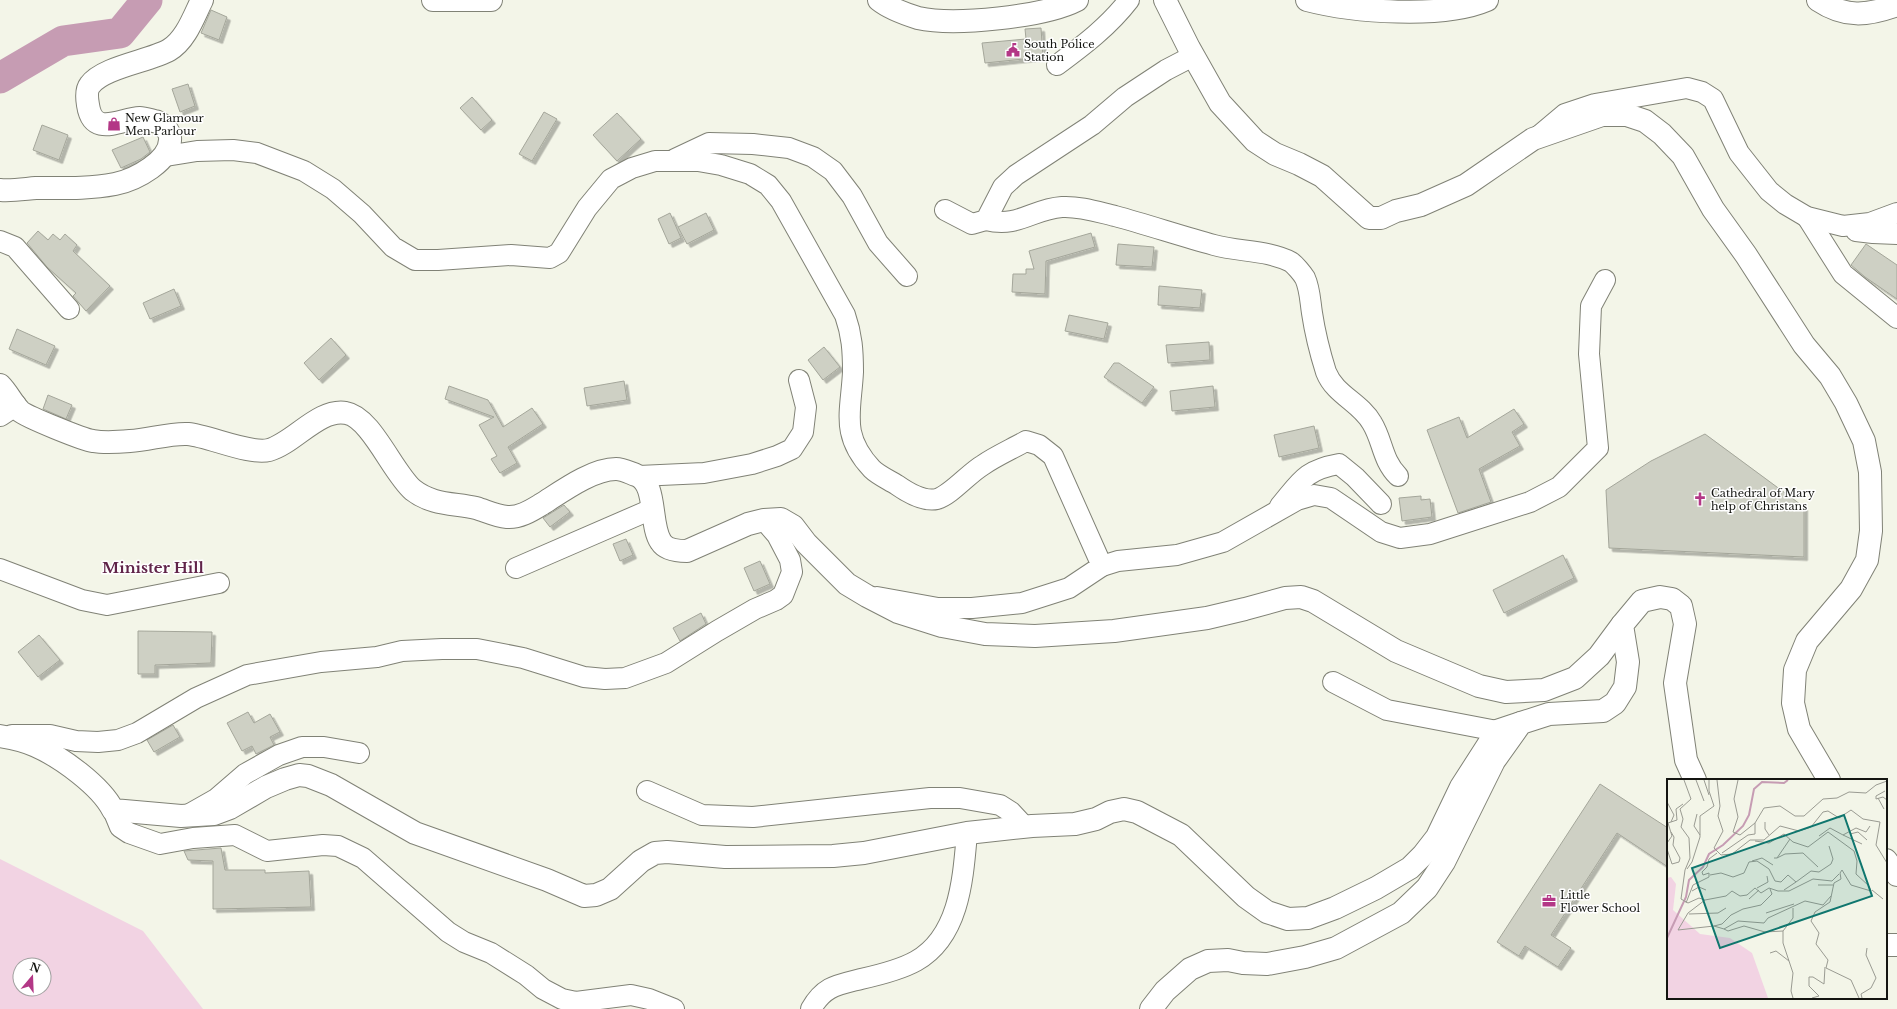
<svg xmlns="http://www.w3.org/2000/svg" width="1897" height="1009" viewBox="0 0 1897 1009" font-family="'Libre Baskerville',serif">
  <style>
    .green { fill: #f2d3e3; fill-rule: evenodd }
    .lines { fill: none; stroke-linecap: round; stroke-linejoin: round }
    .river { stroke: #c69cb3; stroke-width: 31 }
    .building { fill: #ced0c4; stroke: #a4a69a; filter: url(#shadow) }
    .street-casing { stroke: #808276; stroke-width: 22 }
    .secondary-casing { stroke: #808276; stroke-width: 24 }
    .highway-casing { stroke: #808276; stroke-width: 24 }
    .street { stroke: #fff; stroke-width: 20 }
    .secondary { stroke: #fff; stroke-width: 22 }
    .highway { stroke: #fff; stroke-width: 22 }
    .labels { text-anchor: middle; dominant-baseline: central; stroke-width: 3; stroke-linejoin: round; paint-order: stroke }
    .poi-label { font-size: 11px; fill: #141511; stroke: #fff; text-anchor: start }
    .district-label { font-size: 15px; font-weight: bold; fill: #602449; stroke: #fff }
    .inset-river { fill: none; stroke: #c69cb3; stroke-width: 2 }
    .inset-road { fill: none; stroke: #9a9b92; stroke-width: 1 }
    .view { fill: #0f766e; fill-opacity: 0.15; stroke: #0f766e; stroke-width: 2 }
    .inset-edge { fill: none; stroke: #141511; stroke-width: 2 }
  </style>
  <defs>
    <filter id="shadow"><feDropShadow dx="3.5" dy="3.5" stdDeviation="0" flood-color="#0004"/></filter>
  </defs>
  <rect width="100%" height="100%" fill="#f3f5e8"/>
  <path class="green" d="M 0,859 L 143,931 L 203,1009 L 0,1009 ZM 20,965 L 44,965 L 44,989 L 20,989 Z"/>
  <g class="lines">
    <polyline class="river" points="0,78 63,41 120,33 147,0"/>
  </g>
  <g class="building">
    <polygon points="211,10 227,17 219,40 201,33"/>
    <polygon points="1041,28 1043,57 985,63 982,43 1026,39 1025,29"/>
    <polygon points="188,84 195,106 180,112 172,89"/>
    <polygon points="472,97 492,120 481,130 460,108"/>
    <polygon points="544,112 557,119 532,161 519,154"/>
    <polygon points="617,113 641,139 617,161 593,135"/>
    <polygon points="42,125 68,135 59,160 33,150"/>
    <polygon points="143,137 150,152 141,159 121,168 112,150"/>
    <polygon points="670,213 681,238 669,244 658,219"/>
    <polygon points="706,213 714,230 687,244 678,227"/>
    <polygon points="38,231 48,240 53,234 60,240 65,234 77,245 73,251 110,286 86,311 73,296 76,293 47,267 27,243"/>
    <polygon points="1091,233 1095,247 1046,261 1045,294 1012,292 1013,274 1026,274 1026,269 1034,269 1029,251"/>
    <polygon points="1118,244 1154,247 1152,267 1116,265"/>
    <polygon points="1866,244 1897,265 1897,299 1865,277 1851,265"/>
    <polygon points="1159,286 1202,290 1200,308 1158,305"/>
    <polygon points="174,289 181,306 150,319 143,303"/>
    <polygon points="1069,315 1108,323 1104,339 1065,331"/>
    <polygon points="17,329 55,346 46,365 9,349"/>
    <polygon points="331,338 346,355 319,380 304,363"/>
    <polygon points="1209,342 1210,360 1168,363 1166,345"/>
    <polygon points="824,347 840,367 823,380 808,360"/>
    <polygon points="1114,363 1119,363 1154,387 1142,403 1104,377"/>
    <polygon points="624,381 627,400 587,406 584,388"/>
    <polygon points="449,386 488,400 503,427 532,408 543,424 508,447 517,463 500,473 491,459 497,456 479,425 494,417 445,399"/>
    <polygon points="1213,386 1215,407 1172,411 1170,391"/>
    <polygon points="48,395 72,405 66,419 43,409"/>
    <polygon points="1514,409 1524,424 1512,432 1520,446 1479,469 1491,502 1458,513 1427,430 1459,417 1467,438"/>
    <polygon points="1314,426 1319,448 1279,457 1274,435"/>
    <polygon points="1705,434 1804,507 1804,557 1609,548 1606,490 1651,461"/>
    <polygon points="1421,496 1421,500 1430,499 1432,517 1402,521 1399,498"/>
    <polygon points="564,505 570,512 550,527 543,518"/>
    <polygon points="626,539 633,555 620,561 613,544"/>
    <polygon points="1563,555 1574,578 1504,613 1493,590"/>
    <polygon points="760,561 770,584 754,591 744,568"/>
    <polygon points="701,613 706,624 680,641 673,628"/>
    <polygon points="138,631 212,632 211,663 155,665 155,674 138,674"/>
    <polygon points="39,635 60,660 38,677 18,652"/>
    <polygon points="248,712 254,723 270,714 280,732 270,737 274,745 256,754 252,746 242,751 227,723"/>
    <polygon points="173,725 180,737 154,752 147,740"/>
    <polygon points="1600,784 1668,828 1668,867 1617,833 1551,935 1571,948 1558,967 1525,946 1519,956 1497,942"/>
    <polygon points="221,848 225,870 265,870 265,873 309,871 311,907 213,909 213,861 188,860 184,851"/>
  </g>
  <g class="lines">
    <g class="street-casing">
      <g id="street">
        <path d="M 1057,65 C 1084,45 1109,26 1129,0"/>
        <polyline points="1540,135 1565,114 1595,104 1687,88 1702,92 1713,99 1739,153 1769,191 1785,204 1807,217 1843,226 1870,223 1897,213"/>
        <path d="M 166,156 L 197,151 L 233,150 L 257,153 L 304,171 L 333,189 L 362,214 L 393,247 L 415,260 L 438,260 L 511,255 L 550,258 L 559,253 L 587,208 L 611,179 L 632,168 L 655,161 L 698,161 L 721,165 L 750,174 L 768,185 L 781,201 L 845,315 C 852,335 853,351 853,372 C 851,412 840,435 872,469 C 878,475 889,480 897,485 C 907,492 924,502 937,499 C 951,495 969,473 983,465 C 996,456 1012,449 1026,441 L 1039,445 L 1053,456 L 1102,566 L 1069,588 L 1022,603 L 972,608 L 938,608 L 877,597"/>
        <polyline points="675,159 709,143 753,144 789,148 813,157 833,171 852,196 878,243 907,276"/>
        <polyline points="945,210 972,224 986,220 1003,187 1016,175 1092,125 1125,97 1166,70 1193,56"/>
        <polyline points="1807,217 1843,274 1897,318"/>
        <path d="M 986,220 C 1019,228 1032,209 1062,207 C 1080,206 1098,212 1115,216 C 1148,225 1181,236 1214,245 C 1239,252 1268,250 1291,262 C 1295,265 1302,273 1305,278 C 1310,289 1310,300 1312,313 C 1315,333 1320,353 1326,372 C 1335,395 1360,402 1372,423 C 1383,441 1382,460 1398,476"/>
        <polyline points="1856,231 1873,233 1897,234"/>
        <polyline points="0,241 15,247 69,309"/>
        <polyline points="639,476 704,473 752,464 777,456 792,449 803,432 806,407 799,380"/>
        <path d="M 1280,506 C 1301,481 1305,470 1339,464 L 1355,477 L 1381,504"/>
        <polyline points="1102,566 1118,561 1177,555 1223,542 1297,500 1314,495 1331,498 1381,532 1400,538 1430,534 1530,502 1559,487 1598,448 1589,354 1591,306 1605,280"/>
        <polyline points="516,568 652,509"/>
        <polyline points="0,569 82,600 107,605 219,583"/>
        <polyline points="1333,682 1387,710 1497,731"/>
        <polyline points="12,735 50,735 76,741 98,742 118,740 137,733 196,698 247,675 321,662 377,657 402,651 442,649 477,649 523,658 584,677 605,679 625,678 666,663 717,631 755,609 776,600 783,595 792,572 790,560 777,535 764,520"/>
        <polyline points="647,791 702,815 753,817 930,798 960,798 1000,805 1011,812 1025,827"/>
        <polyline points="113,810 120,827 129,833 160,844 193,838 235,835 267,851 323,845 338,846 363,858 448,932 464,942 491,953 526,975 543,989 562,999 576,1002 631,995 649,999 674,1009"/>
        <polyline points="186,816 216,799 245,774 279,755 302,747 324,747 359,753"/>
        <path d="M 811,1009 C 824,986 837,985 861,979 C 879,975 900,970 916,961 C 960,936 963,878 967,833"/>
      </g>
    </g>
    <g class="secondary-casing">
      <g id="secondary">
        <path d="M 879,0 C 889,8 905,14 918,18 C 954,26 1044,17 1077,0"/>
        <polyline points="1165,0 1189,48 1220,103 1255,141 1275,154 1299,164 1322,176 1369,218 1381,218 1396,211 1421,205 1466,185 1533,139 1602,115 1627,115 1645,121 1662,134 1683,156 1713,209 1746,255 1804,345 1830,376 1846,403 1864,441 1870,472 1871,531 1867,560 1851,589 1807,641 1795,670 1793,703 1799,729 1829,780"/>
        <path d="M 0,190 C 12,191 24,189 36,188 C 62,188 89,189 115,184 C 135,180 172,161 170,137 C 170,131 161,122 154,121 C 150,120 144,118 140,118 C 120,119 93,138 88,105 C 87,99 86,90 90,85 C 103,67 150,61 169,50 C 186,40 194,16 202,0"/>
        <path d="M 0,385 C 8,393 12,403 20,411 C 27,417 84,440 93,441 C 104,443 119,442 130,441 C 149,440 169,433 188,434 C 209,436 250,455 269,450 C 294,443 319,408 346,413 C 371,417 393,473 413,490 C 432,505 453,503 476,508 C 486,511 496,516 507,517 C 520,518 532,510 542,504 C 561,492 592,469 616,469 C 623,469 630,473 636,475 C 658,483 649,525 661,542 C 666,550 679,551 687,551 L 748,524 L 764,520 L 781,519 L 793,526 L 806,543 L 847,584 L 867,596 L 898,612 L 942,626 L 985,634 L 1035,636 L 1114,631 L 1207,618 L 1245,609 L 1285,598 L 1301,597 L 1313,601 L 1396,651 L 1479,686 L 1506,692 L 1544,690 L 1575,678 L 1599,656 L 1622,625"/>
        <polyline points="0,415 15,405"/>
        <path d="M 0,736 C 13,738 24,740 36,746 C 61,757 101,786 113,810 L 181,816 L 214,814 L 230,808 L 266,787 L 285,779 L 299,775 L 308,776 L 331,785 L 415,833 L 547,880 L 584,896 L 596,895 L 610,889 L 641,861 L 655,853 L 667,852 L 725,857 L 833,856 L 864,853 L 967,833 L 1032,826 L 1075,824 L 1096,819 L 1110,812 L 1124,809 L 1137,812 L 1181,835 L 1246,897 L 1267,912 L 1288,919 L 1308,918 L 1335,908 L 1376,888 L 1410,868 L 1423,855 L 1437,837 L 1461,787 L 1497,731 L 1521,723"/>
        <polyline points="1886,860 1897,875"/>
        <polyline points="1886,945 1897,945"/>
        <polyline points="1151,1009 1165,991 1190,969 1208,961 1228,960 1243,963 1267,964 1305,957 1336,948 1401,913 1427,888 1444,862 1494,761 1521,723 1549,714 1603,711 1615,703 1625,687 1628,662 1622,625 1642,601 1660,597 1672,599 1681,606 1685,624 1675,683 1686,760 1695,780"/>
      </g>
    </g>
    <g class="highway-casing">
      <g id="highway">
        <polyline points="433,0 491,0"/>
        <path d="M 1307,0 C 1353,12 1443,19 1487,0"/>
        <path d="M 1818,0 C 1845,18 1867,16 1897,5"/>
      </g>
    </g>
    <use href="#street" class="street"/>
    <use href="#secondary" class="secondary"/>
    <use href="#highway" class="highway"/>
  </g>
  <defs>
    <g id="civic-bare" transform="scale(1.08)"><path d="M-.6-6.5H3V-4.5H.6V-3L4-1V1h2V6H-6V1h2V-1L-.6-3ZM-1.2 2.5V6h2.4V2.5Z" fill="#b33786" stroke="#fff" stroke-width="2.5" paint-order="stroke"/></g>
    <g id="shop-bare" transform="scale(1.08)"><path d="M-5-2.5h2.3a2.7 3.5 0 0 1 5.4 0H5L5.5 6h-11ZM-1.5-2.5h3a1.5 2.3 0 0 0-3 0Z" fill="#b33786" stroke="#fff" stroke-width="2.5" paint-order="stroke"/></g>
    <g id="church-bare" transform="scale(1.08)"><path d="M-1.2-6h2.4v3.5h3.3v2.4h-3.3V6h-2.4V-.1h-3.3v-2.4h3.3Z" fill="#b33786" stroke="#fff" stroke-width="2.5" paint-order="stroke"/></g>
    <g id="office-bare" transform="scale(1.08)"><path d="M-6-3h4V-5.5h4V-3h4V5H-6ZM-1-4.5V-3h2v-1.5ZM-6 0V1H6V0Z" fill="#b33786" stroke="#fff" stroke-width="2.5" paint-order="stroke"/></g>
  </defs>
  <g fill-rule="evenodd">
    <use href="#civic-bare" x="1013" y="50"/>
    <use href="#shop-bare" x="114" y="124"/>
    <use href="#church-bare" x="1700" y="499"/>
    <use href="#office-bare" x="1549" y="901"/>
  </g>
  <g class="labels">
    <g class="poi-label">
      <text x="1024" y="44">South Police<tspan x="1024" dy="13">Station</tspan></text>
      <text x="125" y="118">New Glamour<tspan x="125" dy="13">Men Parlour</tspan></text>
      <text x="1711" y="493">Cathedral of Mary<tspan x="1711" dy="13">help of Christans</tspan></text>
      <text x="1560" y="895">Little<tspan x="1560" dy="13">Flower School</tspan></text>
    </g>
    <g class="district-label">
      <text x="153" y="567">Minister Hill</text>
    </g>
  </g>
  <g transform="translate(1667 779)">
    <rect width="220" height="220" fill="#f3f5e8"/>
    <path d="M 4,98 L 9,105 L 6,131 L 33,155 L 63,159 L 85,174 L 101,219 L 0,219 L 0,99 Z" fill="#f2d3e3"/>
    <path class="inset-river" d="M 0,159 L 19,118 L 22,101 L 36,88 L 42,75 L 56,66 L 76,47 L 82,36 L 87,10 L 95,3 L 117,4 L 121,1"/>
    <path class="inset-road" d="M 17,1 L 24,20 L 13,30 L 16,40 L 14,48 L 22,59 L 23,79 L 18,91 L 14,120 L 21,124 L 32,119 L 38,121M 29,1 L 37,22M 37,1 L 42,16M 50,1 L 53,27 L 51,37 L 56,52 L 47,69 L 54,76 L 65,75 L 83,61 L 97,61 L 113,47 L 132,52 L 144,48 L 156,33 L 161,32 L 172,39 L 184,31 L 196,40 L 213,43 L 209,66 L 220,84M 71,1 L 67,20 L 71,38 L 66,53 L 73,56 L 88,44M 211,19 L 217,30M 209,20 L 209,17 L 218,12M 209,20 L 216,18 L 220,21M 0,23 L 7,36 L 4,43M 30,35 L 27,47 L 33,56M 98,43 L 98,50 L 102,56M 183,55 L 191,53 L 200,61M 176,56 L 195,65M 152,57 L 163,49 L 176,56 L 189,49 L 199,53 L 203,47M 88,62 L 102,64 L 117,55 L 126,63 L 141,68 L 161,53 L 187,72 L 190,82 L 189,95 L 202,107 L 204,112 L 184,106 L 175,91 L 173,94 L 174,100 L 167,104 L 163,123 L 148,133 L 144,142 L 152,154 L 149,165 L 161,181 L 159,189 L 184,201 L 192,219M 0,64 L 5,57 L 1,44 L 10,41 L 9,30 L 16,25M 0,70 L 5,85 L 12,83 L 13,79 L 6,66 L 7,58 L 4,53M 55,74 L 81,56 L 88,55 L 88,44 L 97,29 L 113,27 L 128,37 L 137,37 L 156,20 L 170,19 L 182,13 L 199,14 L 209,6 L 220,2M 107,79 L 110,79 L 123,60M 110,79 L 118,75 L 136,74 L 151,88M 85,82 L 95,79 L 106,86M 20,90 L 25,83 L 33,58 L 33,37 L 47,27 L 42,12 L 42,1M 43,96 L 54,94 L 66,98 L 77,94 L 82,83 L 90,82 L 102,90 L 108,102 L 114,103 L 121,96 L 129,103 L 117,111M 129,103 L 144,92 L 152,93 L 164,85 L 166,80 L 162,67M 151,106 L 166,106M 90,109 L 101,103 L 100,97M 205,111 L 216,120M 25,112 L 32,108 L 39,111M 82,120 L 92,111M 38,121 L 59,117 L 65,112 L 73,117 L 80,116 L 88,109 L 94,114 L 102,109 L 111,112 L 122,112 L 146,100 L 165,102 L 172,95M 38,121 L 21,134 L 11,151 L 47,147 L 57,150 L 71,142 L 97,144 L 101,139 L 138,122 L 156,126 L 164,117M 19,124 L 26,106 L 42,98 L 42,94 L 36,96 L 35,93 L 40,88 L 42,80 L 50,74M 99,134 L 127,125M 22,135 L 51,134 L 59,129M 47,147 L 55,145 L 64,136 L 76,130 L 94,126 L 105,115 L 103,110M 57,150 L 61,152 L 77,147 L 98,153 L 116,152 L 116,164 L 126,194 L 124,212 L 126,219M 116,152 L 126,139 L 126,129M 103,174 L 109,172 L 122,182M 145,219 L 152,217 L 142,207 L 142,198 L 146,198 L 157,205 L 158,188M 195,219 L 194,215 L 204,209 L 209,199 L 199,176 L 200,169"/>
    <path class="view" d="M 177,36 L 205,117 L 53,169 L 25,89 Z"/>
    <rect width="220" height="220" class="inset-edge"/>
  </g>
  <g transform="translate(32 977) rotate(19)"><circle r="19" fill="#ffffff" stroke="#a1a1a0"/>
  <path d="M0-3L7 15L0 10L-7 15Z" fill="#b33786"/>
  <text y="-6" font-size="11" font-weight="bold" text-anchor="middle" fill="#141511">N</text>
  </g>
</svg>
